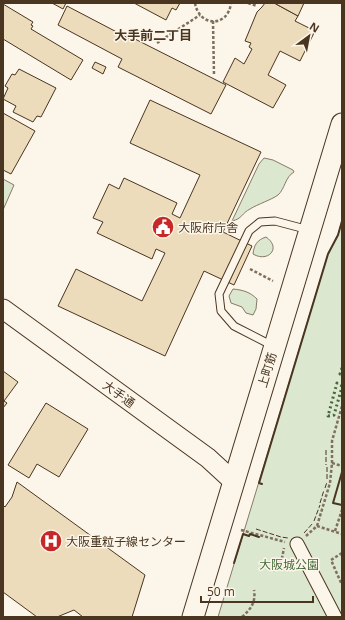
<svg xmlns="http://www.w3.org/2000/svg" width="345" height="620" viewBox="0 0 345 620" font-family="'Open Sans','Noto Sans JP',sans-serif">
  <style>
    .green { fill: #dce7d0; stroke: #887966 }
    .building { fill: #ecdcbc; stroke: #4a3520 }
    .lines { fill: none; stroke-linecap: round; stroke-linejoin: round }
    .lane-casing { stroke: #4a3520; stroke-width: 9 }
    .street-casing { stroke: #4a3520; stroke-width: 15 }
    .secondary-casing { stroke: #4a3520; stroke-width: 21 }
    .primary-casing { stroke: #4a3520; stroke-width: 23 }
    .path { stroke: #7f6f5c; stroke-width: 2.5; stroke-dasharray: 3 2; stroke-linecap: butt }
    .lane { stroke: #fbf6e9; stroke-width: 7 }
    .street { stroke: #fbf6e9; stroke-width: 13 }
    .secondary { stroke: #fbf6e9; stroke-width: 19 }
    .primary { stroke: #fbf6e9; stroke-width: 21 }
    .hedge { stroke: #436837; stroke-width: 3; stroke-dasharray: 2 3; stroke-linecap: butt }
    .fence { stroke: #4a3520; stroke-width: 1; stroke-dasharray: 5 2; stroke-linecap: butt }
    .wall { stroke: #4a3520; stroke-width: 2 }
    .labels { text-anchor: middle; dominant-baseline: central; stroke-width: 3; stroke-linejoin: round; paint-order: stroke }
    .poi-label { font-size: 12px; fill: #4a3520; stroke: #fbf6e9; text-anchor: start }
    .street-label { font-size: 12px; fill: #4a3520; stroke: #fbf6e9 }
    .park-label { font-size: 12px; fill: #436837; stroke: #fbf6e9 }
    .neighbourhood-label { font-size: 13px; font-weight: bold; fill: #4a3520; stroke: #fbf6e9 }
  </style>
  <rect width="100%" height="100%" fill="#fbf6e9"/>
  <g class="green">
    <path d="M 264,158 L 273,160 L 293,170 L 294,172 C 285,177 285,189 278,195 C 271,200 258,204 250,209 C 242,213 242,219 232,221 L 259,164 Z"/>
    <polygon points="3,179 14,185 3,210"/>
    <polygon points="342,221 342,617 218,617 328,254 338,235"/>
    <path d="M 266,237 C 282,248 268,263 253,254 C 254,245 257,240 266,237 Z"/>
    <path d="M 233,289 C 243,290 250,292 257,299 L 256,309 L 253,315 L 246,313 L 242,307 L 231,303 L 229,296 Z"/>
  </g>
  <g class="building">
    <polygon points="52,3 66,3 63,9"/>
    <polygon points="134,3 180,3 176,10 172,8 166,20"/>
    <polygon points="265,3 274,3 298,16 295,21 315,31 300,61 280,51 268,75 286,85 273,108 223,82 235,58 244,64 252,49 249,47 251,43 245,41 257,12 262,7"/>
    <polygon points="277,3 304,3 298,16 276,4"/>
    <polygon points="3,4 33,22 31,25 33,26 31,29 83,60 71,80 3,39"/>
    <polygon points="67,6 132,40 133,38 226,85 211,114 118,67 122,59 58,25"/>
    <polygon points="95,62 106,67 103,74 92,68"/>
    <polygon points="19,69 56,88 41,117 37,116 33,122 13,112 16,106 3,99 8,88 5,86 12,74 15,75"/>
    <polygon points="150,100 261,152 223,232 252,246 234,285 204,271 165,356 58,306 76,269 142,301 165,253 156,249 152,259 97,233 103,222 93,218 109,184 119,189 124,178 177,203 172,214 180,218 200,175 130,143"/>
    <polygon points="3,113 35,131 11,174 3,170"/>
    <polygon points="3,371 18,382 4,401 7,403 3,408"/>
    <polygon points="46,403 88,429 59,477 37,464 29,478 8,465"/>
    <polygon points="17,482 145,575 132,617 83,617 74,610 57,617 37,617 3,592 3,505 5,507 12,497"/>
  </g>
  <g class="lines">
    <g class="lane-casing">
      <polyline id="lane" points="273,346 234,326 221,311 219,294 249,231 260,222 275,221 309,230"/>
    </g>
    <g class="street-casing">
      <polyline id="street" points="297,544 335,617"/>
    </g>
    <g class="secondary-casing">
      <polyline id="secondary" points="3,309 208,458 233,481"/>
    </g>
    <g class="primary-casing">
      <polyline id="primary" points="193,617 342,124"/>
    </g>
    <g class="path">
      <path d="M 195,3 C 199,27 228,28 231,3"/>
      <polyline points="248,3 257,6"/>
      <polyline points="213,21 214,75"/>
      <polyline points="157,43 200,15"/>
      <polyline points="250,269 273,281"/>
      <polyline points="332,463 342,466"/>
      <polyline points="317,526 342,534"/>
      <polyline points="241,530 285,542"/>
      <polyline points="335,531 342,510"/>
      <polyline points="306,536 317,526 330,483 332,463 332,441 342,406"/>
      <polyline points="342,553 331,560 342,585"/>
      <polyline points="273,571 282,558 284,548"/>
      <path d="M 242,617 C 251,609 256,602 254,590"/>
    </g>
    <use href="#lane" class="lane"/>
    <use href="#street" class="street"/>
    <use href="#secondary" class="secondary"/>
    <use href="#primary" class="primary"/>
    <g class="hedge">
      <polyline points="342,368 340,374 342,374"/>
      <polyline points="342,386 337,383 328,416 334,415 342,387"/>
    </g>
    <g class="fence">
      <polyline points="326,450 326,465"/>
      <polyline points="327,467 327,480"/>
      <polyline points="325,488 327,482"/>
      <polyline points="320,503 324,490"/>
      <polyline points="314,521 320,505"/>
      <polyline points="256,529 281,537 288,538"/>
      <polyline points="304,533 313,523"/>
    </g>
    <g class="wall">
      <polyline points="342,472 333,503 342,505"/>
      <polyline points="262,484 259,483 328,254 338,235 342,221"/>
      <polyline points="234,563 243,534 249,536 250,534 259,537"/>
    </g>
  </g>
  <defs>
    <g id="civic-disc" transform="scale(1.15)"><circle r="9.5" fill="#c62828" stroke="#fbf6e9"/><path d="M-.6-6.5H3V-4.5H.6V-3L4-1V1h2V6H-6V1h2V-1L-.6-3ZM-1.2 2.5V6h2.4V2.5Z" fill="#fff"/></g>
    <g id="hospital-disc" transform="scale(1.15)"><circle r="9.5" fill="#c62828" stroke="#fbf6e9"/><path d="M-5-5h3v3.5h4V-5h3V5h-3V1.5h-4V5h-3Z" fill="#fff"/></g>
  </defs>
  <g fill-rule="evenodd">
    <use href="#civic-disc" x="163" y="227"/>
    <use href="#hospital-disc" x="51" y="541"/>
  </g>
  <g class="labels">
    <g class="poi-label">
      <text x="178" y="227">大阪府庁舎</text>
      <text x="66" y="541">大阪重粒子線センター</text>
    </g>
    <g class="street-label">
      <text transform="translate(267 370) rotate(-73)">上町筋</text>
      <text transform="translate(119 394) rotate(36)">大手通</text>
    </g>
    <g class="park-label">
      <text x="289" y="564">大阪城公園</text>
    </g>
    <g class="neighbourhood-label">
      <text x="153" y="35">大手前二丁目</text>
    </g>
  </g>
  <rect width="345" height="620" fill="none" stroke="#4a3520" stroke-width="8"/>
  <g transform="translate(309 36) rotate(32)" stroke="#fbf6e9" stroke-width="3" paint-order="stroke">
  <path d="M0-3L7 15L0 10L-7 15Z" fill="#4a3520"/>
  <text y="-6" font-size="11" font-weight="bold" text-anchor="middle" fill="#4a3520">N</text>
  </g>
  <path d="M201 596v6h112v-6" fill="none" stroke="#4a3520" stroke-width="2"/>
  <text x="207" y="596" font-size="12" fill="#4a3520" stroke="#fbf6e9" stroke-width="3" paint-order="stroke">50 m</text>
</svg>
